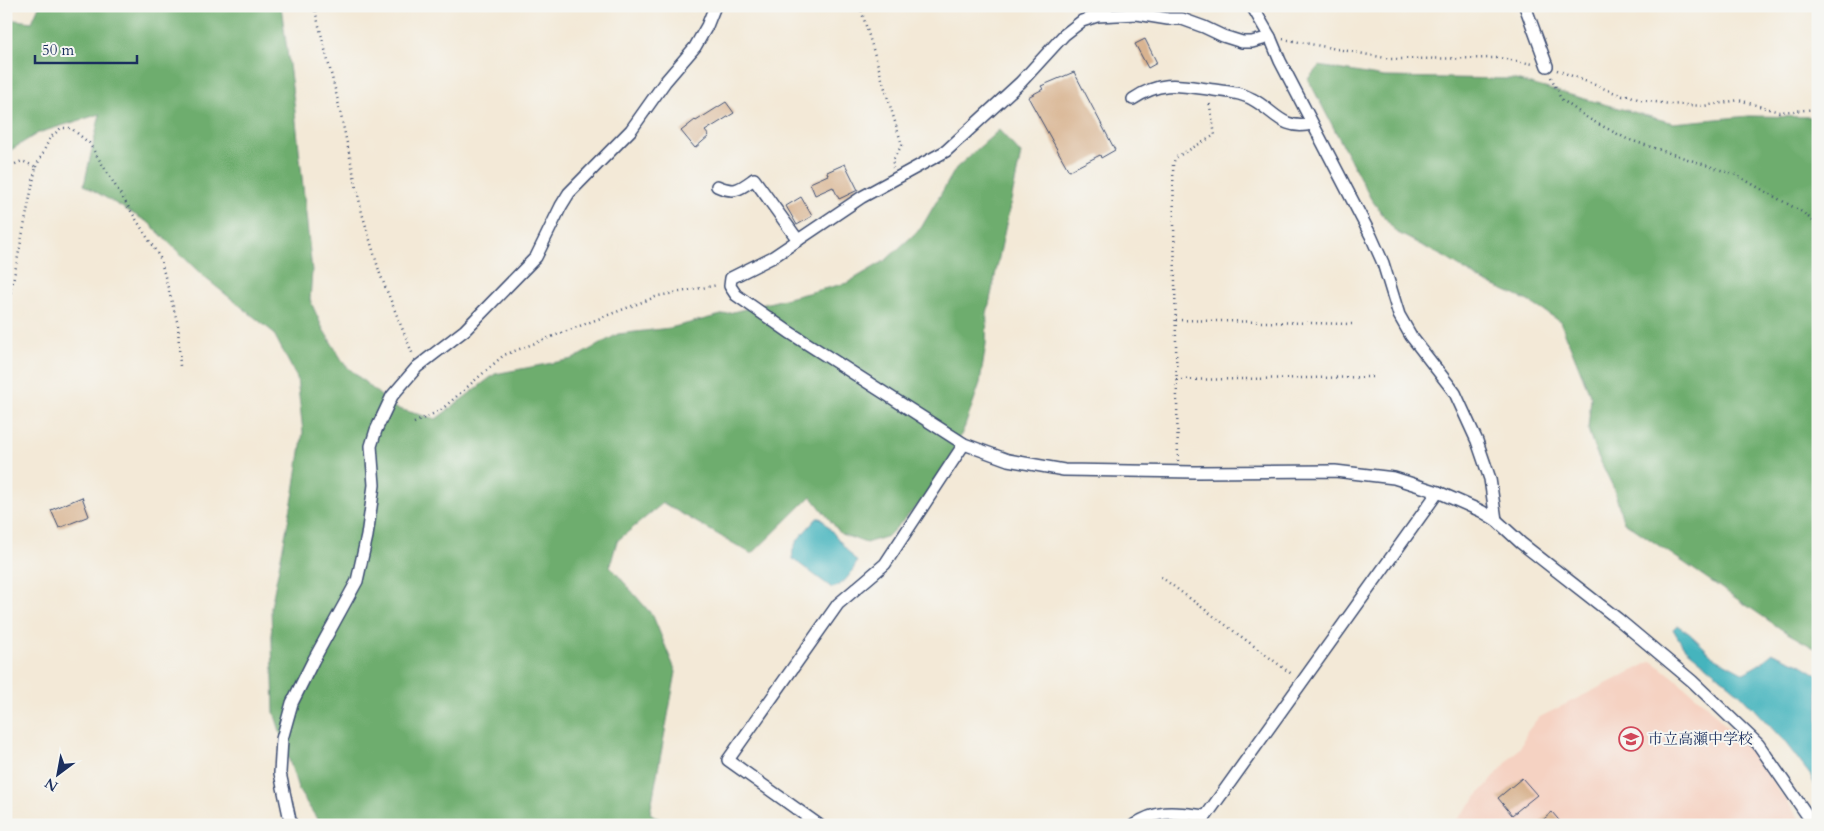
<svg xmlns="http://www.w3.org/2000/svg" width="1824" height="831" viewBox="0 0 1824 831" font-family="Cardo,'Noto Serif JP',serif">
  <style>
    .built { fill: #f5d2c2 }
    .forest { fill: #6ead6e; stroke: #446e66 }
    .water { fill: #45b4bd; stroke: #30728e }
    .building { fill: #d8b390 }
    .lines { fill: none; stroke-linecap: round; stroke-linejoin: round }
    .street-casing { stroke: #3b4b70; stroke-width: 14 }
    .path { stroke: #3b4b70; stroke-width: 2.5; stroke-dasharray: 1 4; stroke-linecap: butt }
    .street { stroke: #fff; stroke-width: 11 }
    .labels { text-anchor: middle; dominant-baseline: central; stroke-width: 4; stroke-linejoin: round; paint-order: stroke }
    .poi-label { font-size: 15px; fill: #1b2f5e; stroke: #f6f6f2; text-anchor: start }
  </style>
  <rect width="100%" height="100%" fill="#f6f6f2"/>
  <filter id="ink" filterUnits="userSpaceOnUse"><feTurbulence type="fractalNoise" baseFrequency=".02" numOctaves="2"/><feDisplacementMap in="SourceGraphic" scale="10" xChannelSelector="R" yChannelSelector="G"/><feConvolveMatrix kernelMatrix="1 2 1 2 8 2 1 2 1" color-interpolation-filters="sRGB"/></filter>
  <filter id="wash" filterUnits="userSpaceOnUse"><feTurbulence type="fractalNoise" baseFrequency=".0096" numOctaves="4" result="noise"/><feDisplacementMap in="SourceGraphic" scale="20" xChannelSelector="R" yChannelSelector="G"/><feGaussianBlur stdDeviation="1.12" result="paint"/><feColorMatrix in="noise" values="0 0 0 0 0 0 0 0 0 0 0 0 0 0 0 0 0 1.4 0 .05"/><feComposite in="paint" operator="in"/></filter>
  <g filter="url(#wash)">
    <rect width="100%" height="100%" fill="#f3e9d7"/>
    <polygon class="built" points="1652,661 1672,676 1704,703 1749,750 1804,825 1452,825 1521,746 1527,732 1538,718"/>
    <g class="forest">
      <polygon points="39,6 281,6 294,102 312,271 310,300 323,329 345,365 395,408 436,419 495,374 573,359 618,334 670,328 847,283 886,260 921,228 956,168 999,130 1021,154 987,314 986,344 980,383 965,426 939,484 888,536 866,543 841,534 811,496 752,554 663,503 617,541 610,566 653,616 676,672 650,813 668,825 321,825 299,791 274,712 271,607 294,492 303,432 297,378 273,332 204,277 149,223 84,185 100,114 38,133 6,153 6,19 32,22"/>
      <polygon points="1319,66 1384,77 1512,79 1673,123 1749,116 1818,117 1818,650 1784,631 1623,521 1614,489 1594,448 1588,429 1591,397 1560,321 1528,301 1481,280 1446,258 1396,232 1371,199 1308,79"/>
    </g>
    <g class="water">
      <path d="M 817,518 L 821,518 L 857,562 C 852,572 844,586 832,588 L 793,559 C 789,544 808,529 817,518 Z"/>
      <polygon points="1677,625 1690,634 1714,657 1744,673 1758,665 1773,653 1800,664 1818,675 1818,793 1811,776 1784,741 1736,690 1683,646 1673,629"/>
    </g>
    <g id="blocks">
      <g class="building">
        <polygon points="1145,39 1157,63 1148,68 1135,44"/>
        <polygon points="1074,72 1115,150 1101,158 1100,155 1069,171 1028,97 1043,89 1041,86"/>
        <polygon points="726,102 734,113 705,131 709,136 695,148 681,131 695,120 696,121"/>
        <polygon points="845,164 858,190 839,199 833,187 815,195 810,183 828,175 827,172"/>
        <polygon points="801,197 812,216 797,225 786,206"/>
        <polygon points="82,497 89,516 59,528 51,510"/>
        <polygon points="1522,778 1537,795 1512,815 1498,798"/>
        <polygon points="1552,812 1563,825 1537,825"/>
      </g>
    </g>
  </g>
  <g filter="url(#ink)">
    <use href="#blocks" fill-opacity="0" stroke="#3b4b70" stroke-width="1"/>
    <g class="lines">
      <g class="street-casing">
        <g id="street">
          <polyline points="1252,6 1270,37 1280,61 1371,236 1383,263 1399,315 1411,336 1455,393 1477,441 1490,479 1496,520"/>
          <polyline points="1525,6 1547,66"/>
          <polyline points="1270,37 1252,42 1242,42 1223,36 1204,27 1182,19 1168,19 1137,14 1097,16 1082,21 1064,35 1021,82 946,151 862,197 773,257 731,278 730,286 736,295 789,332 964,444 1008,460 1064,470 1195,472 1335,471 1394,478 1438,492 1481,511 1496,520 1521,543 1618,619 1692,681 1758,744 1814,825"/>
          <path d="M 1133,99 C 1163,79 1182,86 1214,90 C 1227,92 1240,92 1252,99 C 1275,111 1282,131 1312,124"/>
          <path d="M 717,186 C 735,194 740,189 754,179 L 798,240"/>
          <polyline points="291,825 280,773 282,739 292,703 313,661 357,581 367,536 374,485 371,446 376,430 392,396 417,367 465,330 536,257 561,206 569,193 631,130 665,82 695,47 707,26 715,6"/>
          <polyline points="819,825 728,760 838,604 885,564 964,444"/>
          <path d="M 1134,825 C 1158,808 1178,813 1206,816 L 1438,492"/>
        </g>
      </g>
      <g class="path">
        <polyline points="314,6 337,97 362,213 380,274 413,355"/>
        <path d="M 860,6 L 902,145 C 898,152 891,160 893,168"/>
        <polyline points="1283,39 1391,59 1500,58 1533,64"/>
        <polyline points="1557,70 1623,96 1628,95 1640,100 1670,104 1704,106 1739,100 1779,112 1818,109"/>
        <polyline points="1551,77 1561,99 1589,119 1627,139 1736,175 1802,212 1818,225"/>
        <polyline points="36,167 50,138 61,128 71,128 89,143 160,258 178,325 180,367"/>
        <polyline points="6,168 22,161 36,167 6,316"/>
        <polyline points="1176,320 1352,324"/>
        <polyline points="1176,380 1373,377"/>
        <polyline points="414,423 441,410 504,355 658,296 718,285"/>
        <polyline points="1178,461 1173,165 1175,158 1215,135 1209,101"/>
        <polyline points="1161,577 1293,675"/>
      </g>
      <use href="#street" class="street"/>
    </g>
  </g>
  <defs>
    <g id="school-ring" transform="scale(1.25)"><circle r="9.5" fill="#f6f6f2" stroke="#d1495b" stroke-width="1.5"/><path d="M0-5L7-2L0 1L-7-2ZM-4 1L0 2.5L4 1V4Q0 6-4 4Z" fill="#d1495b"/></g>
  </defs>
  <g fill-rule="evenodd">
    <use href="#school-ring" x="1631" y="739"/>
  </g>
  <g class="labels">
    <g class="poi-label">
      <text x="1648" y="739">市立高瀬中学校</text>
    </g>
  </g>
  <rect width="1824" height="831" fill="none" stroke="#f6f6f2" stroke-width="25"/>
  <g transform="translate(58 774) rotate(212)" stroke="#f6f6f2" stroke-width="4" paint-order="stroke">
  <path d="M0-4L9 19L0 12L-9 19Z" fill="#1b2f5e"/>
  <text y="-8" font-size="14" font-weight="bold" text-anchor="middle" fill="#1b2f5e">N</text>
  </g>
  <path d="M35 55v8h102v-8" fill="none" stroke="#1b2f5e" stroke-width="2.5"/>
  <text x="42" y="55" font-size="15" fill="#1b2f5e" stroke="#f6f6f2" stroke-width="4" paint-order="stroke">50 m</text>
</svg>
